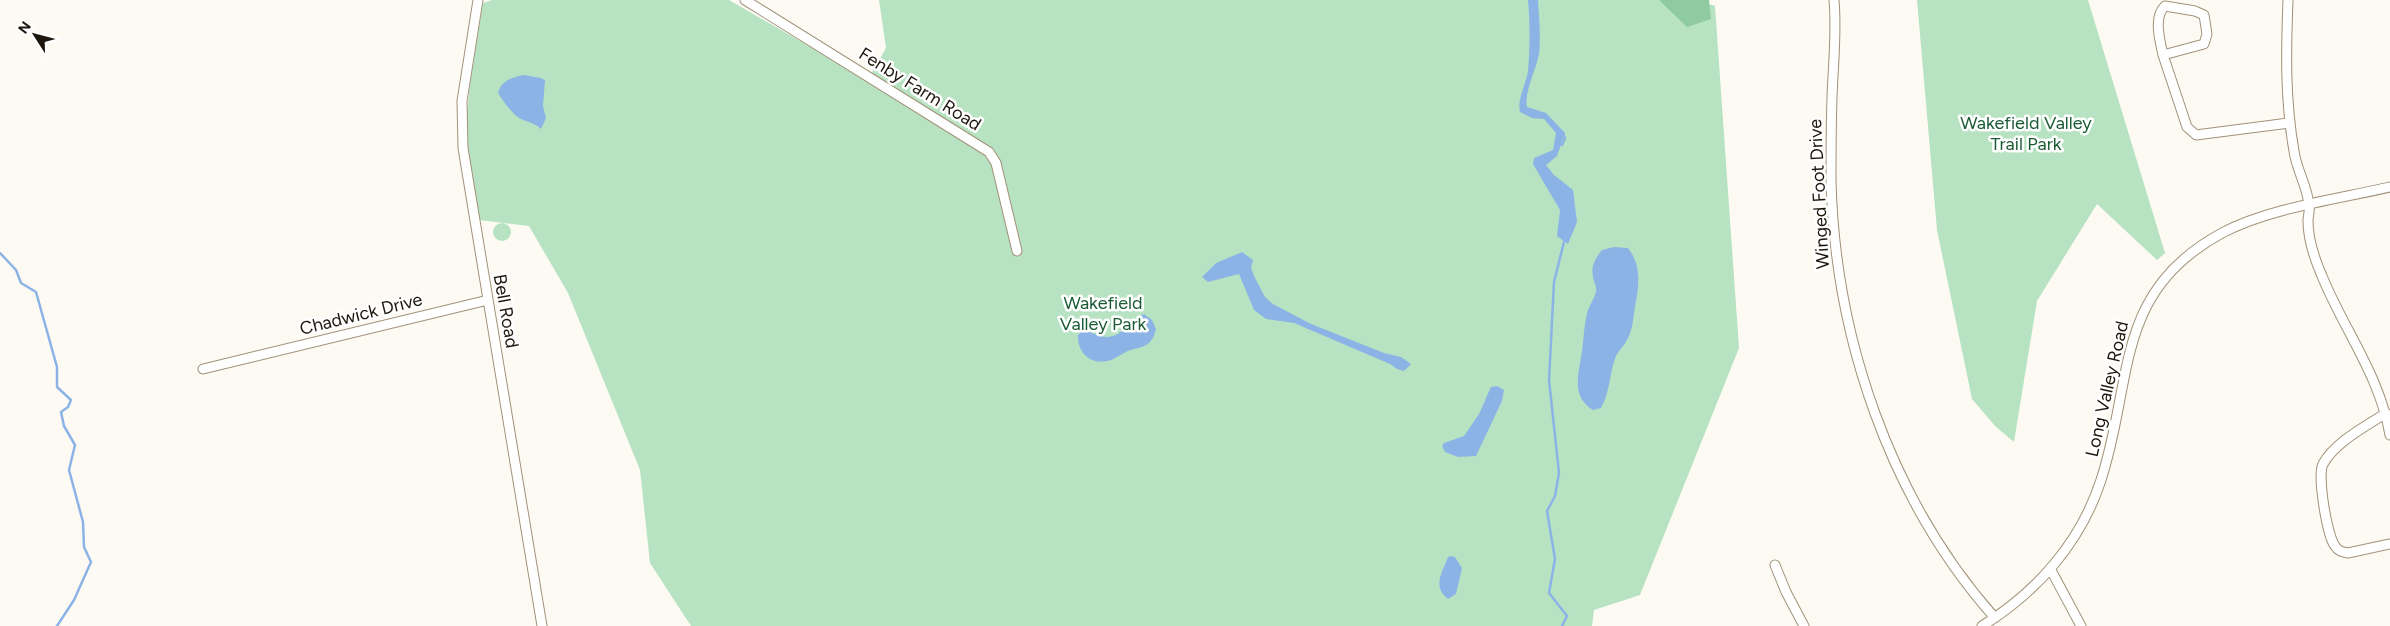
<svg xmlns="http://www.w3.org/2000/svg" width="2390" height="626" font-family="Figtree,sans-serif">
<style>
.green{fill:#b7e3c2}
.forest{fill:#8fcaa0}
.water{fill:#8cb3e6}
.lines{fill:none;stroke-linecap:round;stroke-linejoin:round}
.stream{stroke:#8cb3e6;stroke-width:2.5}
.street-casing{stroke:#a19178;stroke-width:11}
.street{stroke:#fff;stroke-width:9}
.labels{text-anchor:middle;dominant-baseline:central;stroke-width:5;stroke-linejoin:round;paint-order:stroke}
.street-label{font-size:18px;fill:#1c160c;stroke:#fff}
.park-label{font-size:18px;fill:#1a5b34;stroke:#fff}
</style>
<rect width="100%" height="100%" fill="#fdfaf4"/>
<path class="green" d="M492 0H729L868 80 886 48 879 0H1697L1715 6 1739 348 1640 595 1594 610 1592 626H691L650 563 640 470 568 293 529 226 479 220 466 142V124L470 83 483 3Z
M1917 0H2088L2165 253 2157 260 2097 204 2037 301 2014 442 1995 426 1972 399 1937 230Z
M493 232a9 9 0 1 1 18 0a9 9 0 1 1-18 0Z"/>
<path class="forest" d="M1659 0H1709L1711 19 1687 27Z"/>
<path class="water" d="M1528 0H1538C1539 17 1541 37 1539 54 1536 71 1524 91 1527 107L1546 113 1565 133 1557 156 1546 165 1554 175 1573 190 1577 222 1568 244 1557 236 1560 210 1533 164 1534 158 1553 150 1556 133 1544 119 1532 118 1520 112C1517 98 1526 85 1528 71 1530 48 1530 23 1528 0Z
M523 75 541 78 545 80 543 106 546 118 541 129C535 123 530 123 523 120 512 115 504 102 498 93 502 80 511 78 523 75Z
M1614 247 1628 248C1642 266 1639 286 1635 307 1633 318 1633 329 1627 340 1624 346 1619 350 1616 356 1609 373 1611 390 1601 408L1593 410C1570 396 1579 373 1582 351 1584 337 1584 323 1588 310 1590 304 1594 299 1596 292 1597 288 1595 285 1594 281 1590 268 1594 260 1602 250Z
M1242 252 1253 260 1251 268 1255 278 1265 297 1273 304 1311 324 1384 353 1401 357 1411 364 1404 371 1397 369 1390 364 1294 323 1266 319 1254 310 1239 274 1208 282 1202 277 1216 263Z
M1144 314 1152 320 1156 329C1155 334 1153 339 1149 343 1143 348 1135 348 1128 351 1121 354 1114 360 1107 361 1090 365 1077 352 1078 335L1082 331C1091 331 1097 336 1106 337 1121 338 1131 320 1144 314Z
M1497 386 1504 390 1502 401 1476 456 1458 457 1445 452 1442 446 1444 443 1464 436 1479 414 1491 387Z
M1451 556 1455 557 1462 568 1456 594 1448 599C1432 586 1442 573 1448 557Z"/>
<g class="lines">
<path class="stream" d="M1562 145 1565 138 1563 134
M0 253 16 270 21 283 36 292 57 367V387L71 400 68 407 61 412 64 426 75 445 69 470 83 522 84 547 91 562 74 600 57 626
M1562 626 1567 616 1549 593 1555 559 1547 511 1555 496 1559 473 1549 380 1554 282 1565 238"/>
<g class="street-casing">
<path id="street" d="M478 0 462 101 463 148 542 626
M745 0 989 152 996 163 1017 251
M1834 0C1837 33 1833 65 1832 98 1831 126 1831 154 1831 181 1835 337 1890 500 1995 618
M2288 0C2286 51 2285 100 2294 151 2296 169 2308 187 2309 206 2310 211 2308 216 2308 221 2308 238 2315 260 2322 276 2344 330 2380 376 2390 435
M2165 6 2195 11 2204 15 2207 34 2204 44 2163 55C2160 41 2153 17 2165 6Z
M2163 55 2187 127 2196 135 2289 123
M203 369 488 300
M2386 413C2365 427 2335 442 2323 464 2317 475 2327 536 2335 546 2338 551 2342 552 2348 553L2390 544
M1775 565 1786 592 1804 626
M2051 570 2081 626
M1982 626C2037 592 2081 542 2101 480 2134 379 2113 292 2222 233 2269 208 2338 199 2390 187"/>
</g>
<use href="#street" class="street"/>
</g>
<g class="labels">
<g class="street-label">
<text transform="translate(920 89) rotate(32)">Fenby Farm Road</text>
<text transform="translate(1819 194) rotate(-93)">Winged Foot Drive</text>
<text transform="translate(506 311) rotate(80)">Bell Road</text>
<text transform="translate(361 314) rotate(-14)">Chadwick Drive</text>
<text transform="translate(2107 389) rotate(-77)">Long Valley Road</text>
</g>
<g class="park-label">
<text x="2026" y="123">Wakefield Valley<tspan x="2026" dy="21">Trail Park</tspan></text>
<text x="1103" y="303">Wakefield<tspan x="1103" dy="21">Valley Park</tspan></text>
</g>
</g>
<g transform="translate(35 35) rotate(306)" stroke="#ffffff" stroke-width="4" paint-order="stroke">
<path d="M0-4L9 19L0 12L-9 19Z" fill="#1c160c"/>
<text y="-8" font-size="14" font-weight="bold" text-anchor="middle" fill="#1c160c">N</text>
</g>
</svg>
